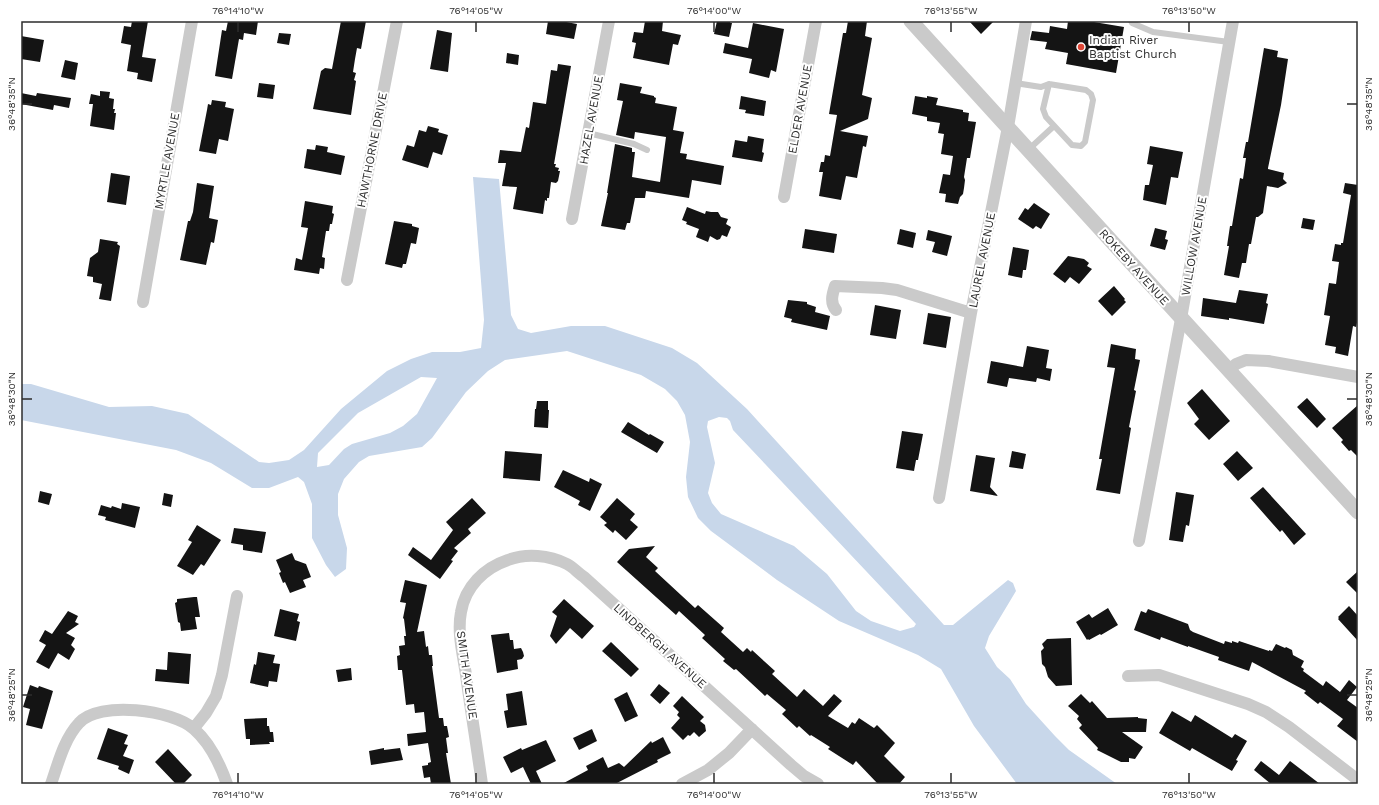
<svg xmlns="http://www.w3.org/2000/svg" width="1379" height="805" font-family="'Work Sans',sans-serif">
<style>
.water{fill:#c8d7ea;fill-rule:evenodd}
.building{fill:#141414}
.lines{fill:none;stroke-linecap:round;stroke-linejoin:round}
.service{stroke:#cacaca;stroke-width:6}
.minor{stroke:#cacaca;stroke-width:12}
.tertiary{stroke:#cacaca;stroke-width:15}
.ticks{fill:none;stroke:#2d2d2d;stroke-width:1.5}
.poi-dot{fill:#de4636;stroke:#fff;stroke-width:1.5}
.labels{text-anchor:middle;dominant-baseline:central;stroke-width:4;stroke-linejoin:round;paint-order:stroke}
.poi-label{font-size:12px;fill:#2d2d2d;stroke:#fff;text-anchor:start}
.street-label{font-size:12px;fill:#2d2d2d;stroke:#fff}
.neatline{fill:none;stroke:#2d2d2d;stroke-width:1.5}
.ticks-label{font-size:10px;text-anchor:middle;fill:#2d2d2d}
</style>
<rect width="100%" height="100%" fill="#fff"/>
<path class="water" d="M473 177 499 179 511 315 518 329 531 333 571 326H605L672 348 697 363 747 409 944 625H953L1008 580 1013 583 1016 591 989 636 985 648 997 667 1010 679 1026 704 1055 736 1069 750 1117 784H1017L974 726 941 669 918 655 839 621 777 580 711 531 698 518 688 497 686 477 690 442 685 415 677 401 665 389 641 375 567 351 505 360 488 371 466 392 432 438 422 447 369 456 359 462 344 479 338 494V515L347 548 346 569 335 577 326 565 312 538V504L304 482 298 477 269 488H252L211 463 176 450 21 420V384H31L109 407 152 406 188 414 259 462 269 463 289 460 304 450 341 409 387 371 411 359 432 352H460L481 348 484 320ZM421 377 437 378 417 414 403 426 390 433 352 444 344 449 329 465 317 467 318 453 358 413ZM719 417 727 418 730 421 733 430 916 624 914 627 900 631 871 621 856 611 827 574 794 546 721 514 712 503 708 493 715 463 707 427 708 421Z"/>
<path class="building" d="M132 21H148L142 57 156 59 152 82 137 79 138 73 127 71 131 45 121 43 124 26 131 27Z
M228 21H258L256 35 244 33 243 40 239 39 232 79 215 76 222 30 226 31Z
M341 21H366L361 49 357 48 355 59 353 72 356 73 354 80 356 81 351 115 313 109 321 71 325 68 332 69Z
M548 21H561L577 24 574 39 546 34Z
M645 21H663L662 31 681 35 678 45 673 44 669 65 633 58 636 43 632 42 634 32 643 33Z
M717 21H731L730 23H732L729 37 714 34Z
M848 21H867L865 36 872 38 862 95 872 98 868 119 840 131 868 136 866 147 863 146 857 178 846 176 841 200 819 196 823 172H819L821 162H824L825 155 830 156 837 115 829 114 830 108 843 33H846Z
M969 21H994L981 34Z
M1068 21H1088L1124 27 1116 73 1066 64 1068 53 1045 49 1047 42 1030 40 1032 31 1049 33 1050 26 1067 29Z
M753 23 784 29 776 72 771 70 769 78 749 73 752 59 723 53 725 43 748 48Z
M437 30 452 33 448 72 430 69Z
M279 33 291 34 289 45 277 43Z
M21 36 44 40 40 62 21 59Z
M1264 48 1278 51 1277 57 1288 59 1281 105 1268 168V169L1284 173 1283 179 1287 183 1278 188 1267 186 1263 213 1258 217H1256L1251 244H1249L1246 263H1242L1239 278 1224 275 1229 246H1227L1230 226H1232L1240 178 1243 179 1246 158H1243L1246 142H1248Z
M507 53 519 55 518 65 506 63Z
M65 60 78 63 75 80 61 77Z
M558 64 571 66 554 164H556L555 167 559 168 558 171H560L558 181 556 183 551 182 549 198H547V201L545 200 543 214 513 209 517 187 502 186 506 163H498L500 150 521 152 526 127 529 128 533 102 546 104 551 70 557 71Z
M259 83 275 85 273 99 257 97Z
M620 83 642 87 640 93 654 96V97L656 98 655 103 677 107 673 130 684 132 680 153 687 154 686 159 724 166 721 185 692 180 689 198 646 191 645 198H635L630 223H627L625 230 601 226 608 193H607L615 144 632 148V152H635L632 177 660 182 666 137 635 132 634 139 616 135 623 101 617 100Z
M100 91 110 92 109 98 114 99 113 109H115L114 113H116L114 130 90 126 93 104H89L91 94 100 96Z
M21 93 36 96 37 93 71 98 69 108 54 105 53 110 21 104Z
M741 96 766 101 764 116 745 113 746 110 739 109Z
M915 96 927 98V96L938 98 936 105 963 110V112L969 113 968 121 976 122 970 158H967L964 177 965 180 964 188 963 194 960 197 958 204 945 202 946 194 939 193 943 174 950 175 953 156 941 154 944 134 938 133 940 123 927 121V117L912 114Z
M212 100 226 102 225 107 234 109 228 141 219 139 216 154 199 151 207 110 208 104 211 105Z
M428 126 439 129 438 132 448 135 442 155 433 152 428 168 402 160 407 145 414 147 419 130 426 132Z
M748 136 764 139 762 152 764 153 762 162 732 157 735 140 747 142Z
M316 145 328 147 327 152 345 156 341 175 304 168 307 149 315 150Z
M1150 146 1183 152 1178 178 1171 177 1166 205 1143 200 1145 185H1149L1153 165 1147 164Z
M111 173 130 176 126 205 107 202Z
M197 183 214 186 209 218 218 220 214 243 211 242 206 265 180 260 188 221H190L193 212Z
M1345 183 1358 185V318L1356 327 1353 326 1348 356 1335 353 1336 347 1325 345 1330 316 1324 315 1329 283 1336 284 1339 262 1332 261 1335 244 1341 245V243H1343L1351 195 1343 193Z
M305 201 333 206 332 213 334 214 332 224H330L329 231H326L322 257 325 258 324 269 320 268 319 274 294 270 296 258 302 260 308 228 301 227Z
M1034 203 1050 214 1041 229 1036 226 1033 229 1018 219 1025 208 1028 210Z
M687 207 705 214 706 211 711 212H718L721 217 728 219 726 224 731 227 727 237 722 235 720 239 717 240 710 236 708 242 696 237 699 229 686 224 687 222 682 220Z
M1303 218 1315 220 1313 230 1301 228Z
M394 221 412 224V226L419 228 416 244 411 243 406 264H403L402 268 385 264Z
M1155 228 1167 231 1165 239 1168 240 1165 250 1150 246Z
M805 229 837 234 834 253 802 248Z
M900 229 916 233 913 248 897 244Z
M928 230 952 236 947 256 932 252 935 242 926 240Z
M100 239 118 242 117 244 120 246 111 301 99 299 102 284 93 282V277L87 276 90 258 98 252Z
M1013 247 1029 250 1026 270H1023L1022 278 1008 275Z
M1068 256 1084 259 1089 263 1087 266 1092 269 1079 284 1070 277 1065 283 1053 274Z
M1114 286 1125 299 1124 300 1126 302 1112 316 1098 301Z
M1239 290 1268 294 1266 303 1268 304 1264 324 1229 318V320L1201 316 1203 298 1236 303Z
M788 300 807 302V304L816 307 815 312 830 316 827 330 791 322 792 319 784 317Z
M875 305 901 310 896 339 870 335Z
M928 313 951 317 946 348 923 344Z
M1111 344 1136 349 1135 359 1140 360 1134 390 1136 391 1129 427 1131 428 1120 494 1096 490 1102 459H1099L1115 368 1107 367Z
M1027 346 1049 350 1046 368 1052 369 1050 381 1037 378 1036 382 1009 378 1007 387 987 383 991 361 1023 367Z
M1202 389 1230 421 1209 440 1194 424 1199 419 1187 403Z
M1307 398 1326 419 1317 428 1297 407Z
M537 401H548V410H549L548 428 534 427 535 409H536Z
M1358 405V457L1351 450 1349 451 1341 442 1343 440 1332 428Z
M628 422 649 435 650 434 664 442 657 453 621 432Z
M902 431 923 434 918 460H916L914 471 896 468Z
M505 451 542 454 540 481 503 478Z
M1012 451 1026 454 1023 469 1009 467Z
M1237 451 1253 468 1238 481 1223 464Z
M976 455 995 458 990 487 998 496 970 491Z
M563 470 589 482 590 478 602 484 590 511 578 505 580 501 554 487Z
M1263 487 1306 534 1294 545 1282 530 1280 532 1250 498Z
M40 491 52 494 49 505 38 502Z
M1176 492 1194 495 1189 526 1186 525 1183 542 1169 540Z
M164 493 173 495 171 507 162 505Z
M472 498 486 513 468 529 471 533 454 548 458 551 451 560 453 561 440 579 408 555 413 547 431 560 453 530 446 522Z
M617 498 635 514 630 520 638 527 626 540 615 530 613 533 604 525 607 523 600 517Z
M122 503 140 507 135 528 105 520 106 517 98 515 101 505 111 508 112 506 121 509Z
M197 525 221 540 204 566 201 564 193 575 177 566 192 542 188 540Z
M234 528 266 532 262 553 243 550V545L231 543Z
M655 546 646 557 658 568 655 571 695 608 698 605 724 628 721 632 743 652 747 648 751 652 752 650 775 671 772 674 797 697 804 689 823 706 834 694 842 701 828 716 848 728 852 722 855 724 859 718 874 728 877 725 895 743 884 756 905 777 899 784H878L856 761 853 765 828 749 830 747 811 735 810 736 799 726 797 728 782 714 786 710 767 694 765 696 736 669 734 670 723 661 725 659 702 638 705 635 679 611 676 615 617 562 629 549Z
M292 553 295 560 306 564 311 577 303 580 306 587 290 593 285 582 283 583 279 573 281 572 276 560Z
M1358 571V594L1346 582Z
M405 580 427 585 417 632 424 631 426 647 428 646 429 655H432L433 666H432L439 718H443L444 726H447L449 737 446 738 448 753H446L451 784H431L430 777 424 778 422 766 428 765V763L431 762 428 743 408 746 407 734 426 732 424 712 415 713 414 704 406 705 402 670H398L397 656 400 655 399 646 405 645 404 636H406L404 619 403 618 406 603 400 602Z
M194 597H197L200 617H195L197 629 181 631 180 623 178 622 175 603 177 602V599Z
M564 599 594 626 582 639 570 628 556 644 550 636 557 616 552 612Z
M1349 606 1358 616V641L1338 619 1339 618 1338 617Z
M1108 608 1118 625 1101 635 1100 634 1089 640 1088 639 1087 640 1076 622 1089 614 1092 618Z
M280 609 299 614 297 621 300 622 296 641 274 636Z
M1148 609 1188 624 1190 630 1193 632 1224 644 1225 641 1232 643V641L1238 643 1239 641 1269 651V650L1272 651 1276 644 1285 648 1286 647 1292 650 1293 655 1304 661 1301 667 1304 669 1303 671 1323 686 1326 681 1340 692 1349 680 1357 687 1347 700 1358 708V742L1337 726 1343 719 1320 702 1318 704 1304 693 1306 691 1252 662 1249 671 1218 660 1219 657 1188 646V647L1161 637 1160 640 1134 630 1141 611 1146 613Z
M68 611 78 616 75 622 79 624 66 633 75 638 71 645 75 649 69 660 58 653 49 669 36 662 46 645 39 641 45 630 52 634Z
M509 633 510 640H513L514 649 521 648 523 652 524 656 522 659 517 660 518 669 497 673 491 635Z
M1071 638 1072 685 1056 686 1048 677 1045 667 1042 664 1041 651 1044 648 1042 644 1047 639Z
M611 642 639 669 631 677 602 651Z
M168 652 191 654 189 684 155 681 156 669 167 670Z
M258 652 275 655 273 663 280 664 277 682 269 681 268 687 250 683 254 664 256 665Z
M351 668 352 680 338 682 336 670Z
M659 684 670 693 660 704 650 695Z
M30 685 38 688 39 686 53 691 42 729 26 725 30 709 23 707Z
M522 691 527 725 507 728 504 711 508 710 506 694Z
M627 692 638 716 625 722 614 699Z
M1081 694 1090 703 1092 701 1107 718 1138 717V718L1147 719 1146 732H1122L1143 747 1135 759 1129 758V762H1121L1097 750 1098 748 1079 728 1082 725 1077 719 1079 716 1068 706Z
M682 696 704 717 700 721 705 725 706 731 699 737 694 732 690 736 688 735 683 740 671 728 680 718 677 715 679 712 673 706Z
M1172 711 1191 722 1195 715 1232 738 1235 734 1247 741 1236 760 1238 761 1232 771 1192 748 1190 751 1159 733Z
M267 718V726H269L270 732H273L274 742H269L270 744 250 745V739H246L244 719Z
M108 728 128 735 124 744 128 745 123 756 134 760 129 774 118 769 119 766 97 759Z
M592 729 597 741 579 750 573 738Z
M663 737 671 753 657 760 658 762 615 784H562L588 770 586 766 603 757 608 768 619 763 624 767 651 741 652 743Z
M546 740 556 761 536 771 542 784H531L523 767 511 773 503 757 521 748 522 750Z
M384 748V750L400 748 403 760 371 765 369 751Z
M168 749 192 775 183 784H176L155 762Z
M1261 761 1279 775 1290 761 1320 784H1271L1254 770Z"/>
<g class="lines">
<path class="service" d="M1131 21 1132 23 1153 32 1229 42
M1015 83 1041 87 1049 84 1086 90 1091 94 1093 100 1085 142 1081 146 1072 145 1046 117 1043 109 1049 84
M588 133 634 144 647 150
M1028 150 1054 126"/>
<path class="minor" d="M784 197 816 21
M572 219 609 21
M347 280 397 21
M143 302 192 21
M836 310C830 303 832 295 835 286L882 288 897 290 971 313
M1229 370 1236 364 1246 360 1268 361 1358 377
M939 498 971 313 1008 127 1026 21
M1139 541 1181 319 1233 21
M1128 676 1159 675 1248 704 1266 712 1289 727 1358 780
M194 728 206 713 216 696 222 675 237 596
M51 784C58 764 64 739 79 723 99 700 173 710 194 729 210 743 220 764 227 784
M482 784C477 748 471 712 466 675 463 654 457 633 461 612 465 587 484 568 508 560 526 553 549 555 567 564 573 567 578 573 584 577L791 765 804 776 818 784
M682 784 708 770 729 753 752 729"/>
<path class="tertiary" d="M911 21 1358 512"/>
</g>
<path class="ticks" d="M238 22V32M476 22V32M714 22V32M951 22V32M1189 22V32M22 104H32M1347 104H1357M22 399H32M1347 399H1357M22 695H32M1347 695H1357M238 773V783M476 773V783M714 773V783M951 773V783M1189 773V783"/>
<circle class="poi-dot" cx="1081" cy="47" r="4"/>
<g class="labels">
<g class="poi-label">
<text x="1089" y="40">Indian River<tspan x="1089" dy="14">Baptist Church</tspan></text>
</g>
<g class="street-label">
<text transform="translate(800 109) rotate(-80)">ELDER AVENUE</text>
<text transform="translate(591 120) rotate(-80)">HAZEL AVENUE</text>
<text transform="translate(372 150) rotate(-79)">HAWTHORNE DRIVE</text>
<text transform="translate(167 161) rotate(-80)">MYRTLE AVENUE</text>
<text transform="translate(1194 246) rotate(-80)">WILLOW AVENUE</text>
<text transform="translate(982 260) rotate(-79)">LAUREL AVENUE</text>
<text transform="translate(1134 267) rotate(48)">ROKEBY AVENUE</text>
<text transform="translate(660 646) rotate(42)">LINDBERGH AVENUE</text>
<text transform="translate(467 675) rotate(82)">SMITH AVENUE</text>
</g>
</g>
<rect width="1379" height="805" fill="none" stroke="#ffffff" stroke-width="44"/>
<rect x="22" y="22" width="1335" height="761" class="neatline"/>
<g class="ticks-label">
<text x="238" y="14">76°14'10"W</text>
<text x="476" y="14">76°14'05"W</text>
<text x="714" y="14">76°14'00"W</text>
<text x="951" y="14">76°13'55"W</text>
<text x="1189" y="14">76°13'50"W</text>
<text transform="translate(11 104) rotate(-90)" y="4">36°48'35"N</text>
<text transform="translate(1368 104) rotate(-90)" y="4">36°48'35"N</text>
<text transform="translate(11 399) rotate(-90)" y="4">36°48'30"N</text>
<text transform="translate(1368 399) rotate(-90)" y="4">36°48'30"N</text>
<text transform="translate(11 695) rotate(-90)" y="4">36°48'25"N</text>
<text transform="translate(1368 695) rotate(-90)" y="4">36°48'25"N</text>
<text x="238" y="798">76°14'10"W</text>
<text x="476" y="798">76°14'05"W</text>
<text x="714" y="798">76°14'00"W</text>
<text x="951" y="798">76°13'55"W</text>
<text x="1189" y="798">76°13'50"W</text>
</g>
</svg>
